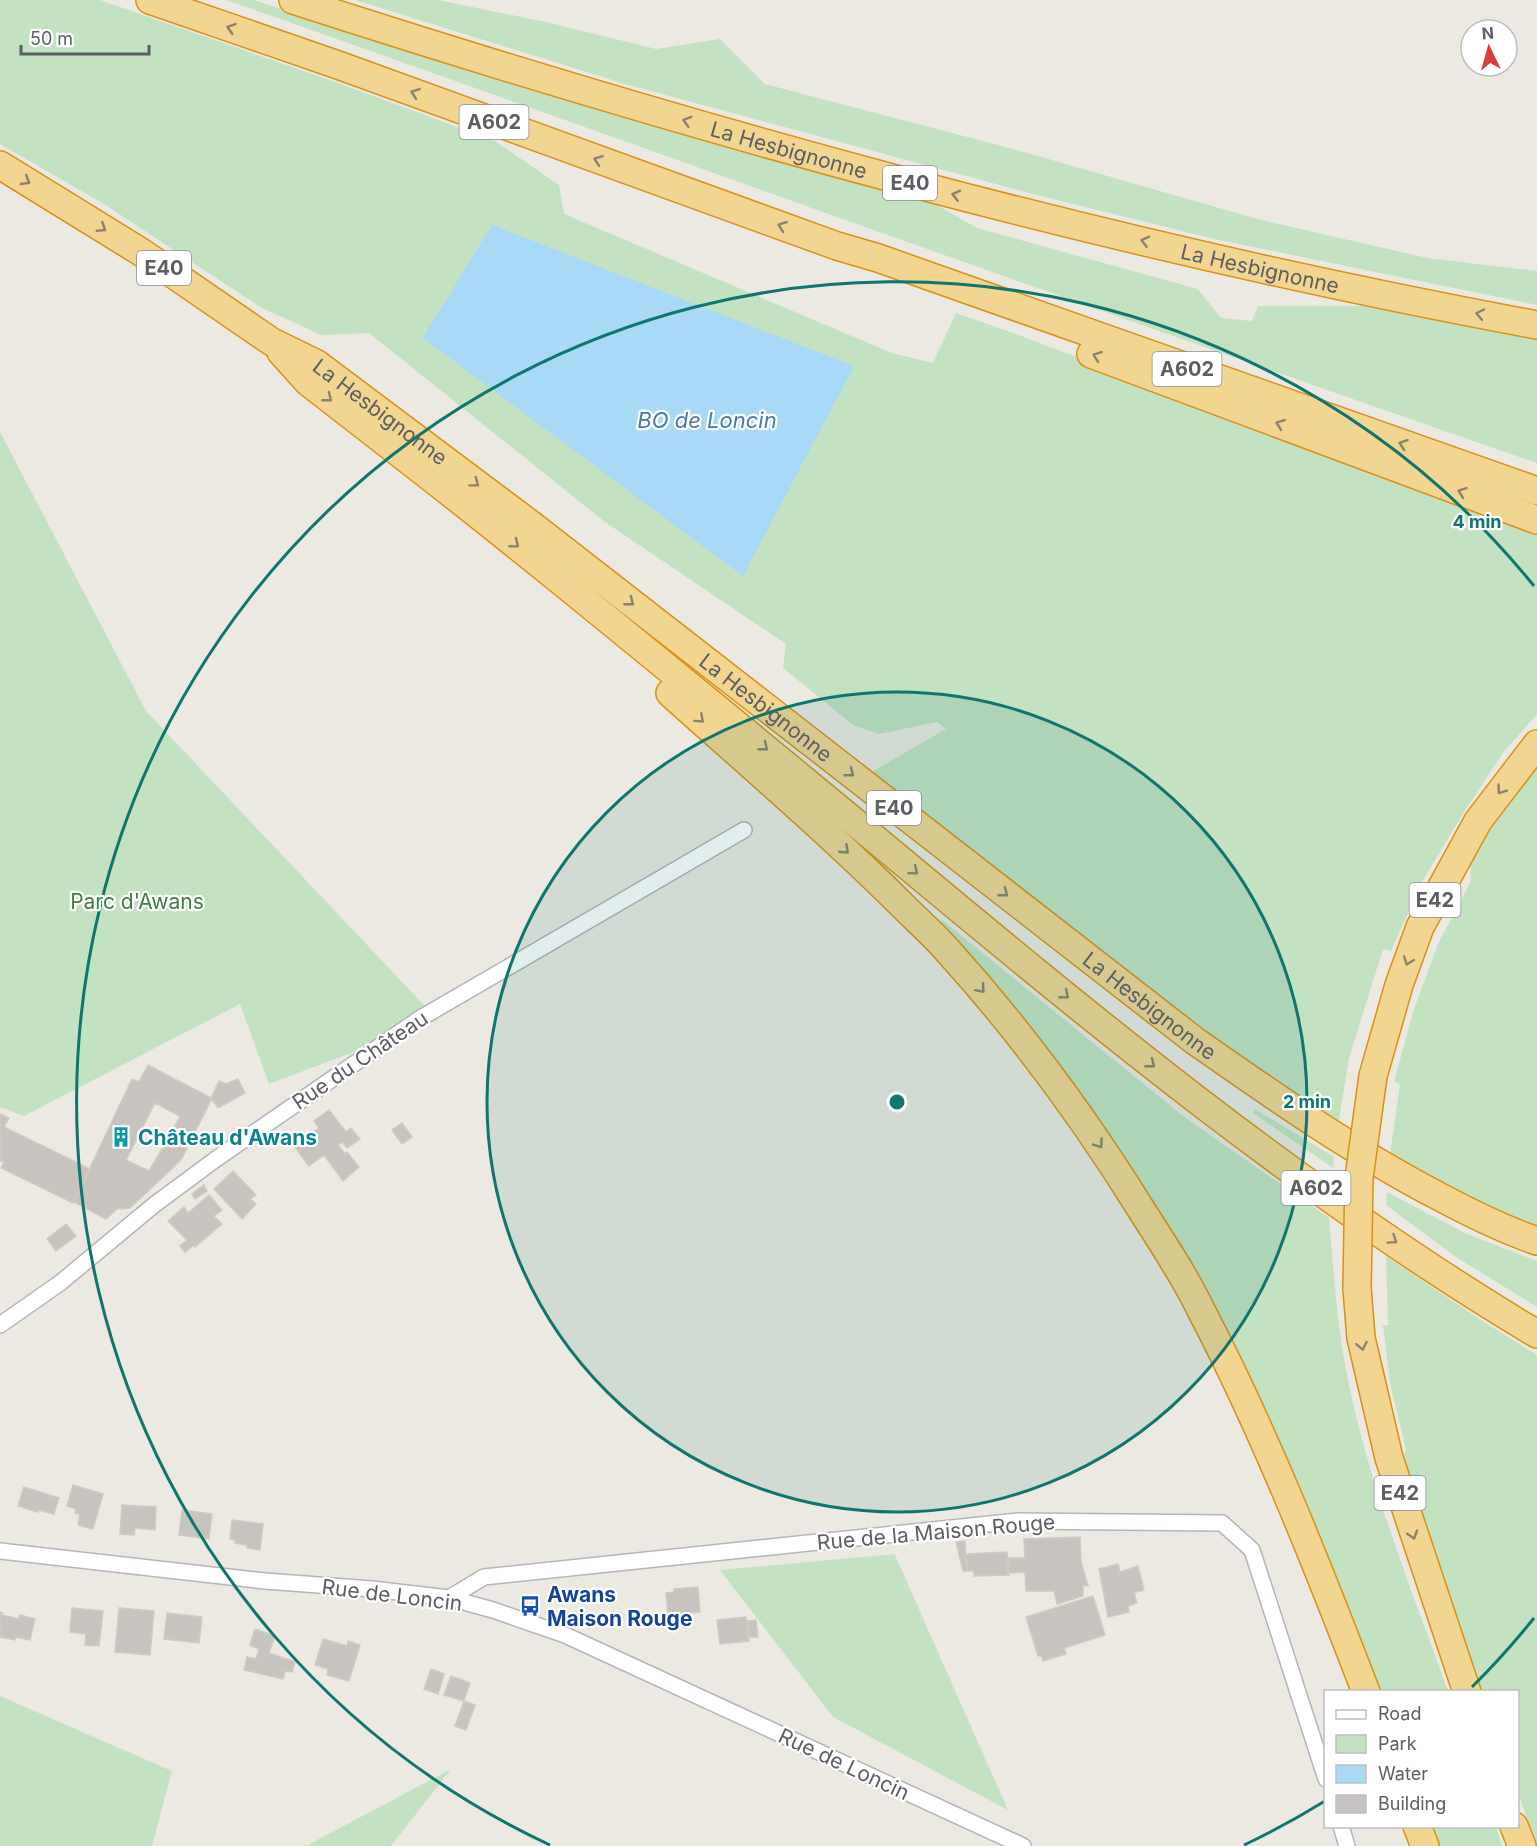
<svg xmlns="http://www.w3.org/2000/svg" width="1537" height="1846" font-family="Inter,sans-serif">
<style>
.green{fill:#c3e2c1}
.water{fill:#a8d9f7}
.building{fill:#c7c4c0;stroke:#d0cbc1;stroke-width:1.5;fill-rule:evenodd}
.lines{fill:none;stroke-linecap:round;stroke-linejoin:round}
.street-casing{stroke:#b3b5b9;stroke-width:18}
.highway-casing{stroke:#da9014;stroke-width:30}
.street{stroke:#fff;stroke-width:15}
.highway{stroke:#f3d592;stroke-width:27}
.highway-bridge-casing{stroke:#da9014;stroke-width:30;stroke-linecap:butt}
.highway-bridge{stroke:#f3d592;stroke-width:27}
.oneway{stroke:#898270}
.ring{fill:none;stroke:#0f766e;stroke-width:3}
.labels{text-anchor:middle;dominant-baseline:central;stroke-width:4.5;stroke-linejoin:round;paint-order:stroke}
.shield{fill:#fff;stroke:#8c8e91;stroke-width:1.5}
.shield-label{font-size:20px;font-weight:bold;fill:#5b5e62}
.street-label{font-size:21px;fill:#5b5e62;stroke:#fff}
.park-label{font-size:21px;fill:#3d7f3c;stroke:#fff}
.culture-label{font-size:21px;font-weight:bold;fill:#0d838f;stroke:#fff;text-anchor:start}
.transit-label{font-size:21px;font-weight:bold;fill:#164399;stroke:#fff;text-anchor:start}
.water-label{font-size:22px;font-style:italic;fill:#477ba6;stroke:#fff}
.centre{fill:#0f766e;stroke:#fff;stroke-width:3}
.ring-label{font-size:18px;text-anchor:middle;font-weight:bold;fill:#0f766e;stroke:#fff;stroke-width:4.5;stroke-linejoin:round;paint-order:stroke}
</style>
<rect width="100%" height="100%" fill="#ece9e2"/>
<path class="green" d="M0 0H100L341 84 495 141 559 185 564 214 892 353 933 363 956 313 1016 334 1537 532V714L1503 753 1464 812 1423 880 1391 951 1383 949 1349 1058 1339 1120 1300 1098 1247 1062 868 774 946 729 937 722 879 734 853 725 783 668 786 644 605 522 369 333 321 335 260 307 104 204 0 144Z
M226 0H253L736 150 928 200 977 228 1198 289 1221 318 1252 321 1258 306H1373L1537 338V463C1099 312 663 154 226 0Z
M355 0H438L546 22 656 49 720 39 765 84 1017 150 1261 220 1427 258 1537 271V305L1214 239 1033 194 625 84Z
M0 432 146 711 438 1020 269 1084 240 1004 24 1116 0 1107Z
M1537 760V1230L1495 1214 1390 1155 1400 1084 1394 1082 1413 1012 1438 944 1471 881 1470 860 1514 788Z
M942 920 1183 1116 1329 1218C1334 1274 1337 1330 1349 1385 1371 1490 1412 1591 1448 1691H1379L1316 1529 1273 1427 1229 1337 938 925Z
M1255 1109 1334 1157 1333 1168 1253 1113Z
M1387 1192 1465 1233 1537 1261V1307L1456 1257 1386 1205Z
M1386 1256 1484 1322 1537 1355V1846L1518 1793V1692L1482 1691 1401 1460 1406 1450 1390 1383 1383 1325H1388Z
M895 1554V1555L1008 1810 833 1717 720 1570Z
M0 1696 172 1771 152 1846H0Z
M451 1769 391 1846H306Z
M1432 1827H1496L1502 1846H1440Z"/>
<path class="water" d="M492 225 854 366 743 576 423 338Z"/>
<path class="building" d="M148 1065 211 1098V1100L181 1160 130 1208 117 1209 106 1219 74 1202 132 1079 139 1082ZM155 1103 180 1116 164 1149H162L149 1171 126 1160Z
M238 1079 245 1093 218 1108 211 1098 219 1081 226 1084Z
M329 1110 346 1132 351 1128 360 1139 347 1148 342 1142 338 1145 345 1154 347 1152 359 1167 343 1181 324 1155 309 1166 294 1146 319 1128 314 1121Z
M0 1114 9 1118 4 1127 90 1169 73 1203 1 1168 4 1162 0 1161Z
M402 1123 412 1137 402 1144 392 1130Z
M233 1171 256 1195 250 1199 256 1204 242 1219 214 1189Z
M204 1185 207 1191 195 1199 192 1194Z
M209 1195 222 1210 214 1216 222 1224 195 1247 194 1245 185 1252 180 1246 187 1240 168 1221 184 1207 188 1213Z
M66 1224 76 1236 56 1251 47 1239Z
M73 1485 103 1494 93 1529 78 1525 80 1514 75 1513 76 1509 67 1506Z
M24 1487 59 1498 54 1514 39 1510 38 1512 18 1506Z
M122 1505 156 1507 155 1530 135 1528 134 1535 120 1534Z
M182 1510 212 1514 209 1539 179 1535Z
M232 1520 263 1524 260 1550 247 1548V1545L235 1543V1540L230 1539Z
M1080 1537 1081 1562 1088 1586 1083 1585V1596L1057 1604 1054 1591H1026L1025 1572 1008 1573V1558H1025L1024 1539Z
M965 1541 967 1571H963L956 1542Z
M1007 1552 1009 1575 974 1576V1571H967L966 1554Z
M1118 1564 1120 1572 1138 1566 1144 1590 1134 1593 1137 1603 1128 1606 1129 1612 1108 1617 1099 1569Z
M698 1587 700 1612 668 1615 666 1593 674 1592V1589Z
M1093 1596 1105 1635 1064 1648 1066 1654 1043 1661 1041 1655 1038 1656 1026 1617Z
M72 1608 103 1611 99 1646 85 1645 86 1634 70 1632Z
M119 1608 154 1611 150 1655 115 1652Z
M0 1612 3 1613 2 1615 19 1619 20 1615 35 1619 30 1640 16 1637 15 1640 0 1637Z
M167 1613 202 1617 199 1643 164 1639Z
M746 1617 749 1641 720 1644 717 1620Z
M756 1620 758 1637H749L747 1621Z
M255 1629 275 1636 269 1653 295 1662 292 1672 285 1671 283 1679 244 1670 247 1657 256 1659 259 1649 250 1645Z
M323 1639 347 1646 348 1641 360 1645 349 1681 327 1675 328 1669 315 1665Z
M431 1669 444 1674 438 1694 424 1689Z
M451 1676 470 1683 464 1701 444 1695Z
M464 1701 475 1705 466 1730 455 1726Z"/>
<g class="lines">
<g class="street-casing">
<path id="street" d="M0 1325 60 1283 154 1205 216 1159 419 1019 744 830
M0 1551 265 1581 372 1589 449 1598 493 1610 565 1635 1023 1846
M449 1598 484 1577 1018 1521 1222 1523 1252 1550 1326 1779
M1341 1826 1347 1846"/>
</g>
<g class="highway-casing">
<g id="highway">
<path d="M150 0 338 65 837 246 878 258 1537 491"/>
<path id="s1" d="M293 0C701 132 1115 247 1537 325"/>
<path id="s2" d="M0 165 141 252 272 342 317 364 529 523 1195 1041C1275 1097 1355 1153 1442 1198 1474 1215 1502 1229 1537 1241"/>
<path d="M281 352 308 382C376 435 444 487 511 541 631 637 749 735 868 833 1082 1011 1297 1191 1537 1334"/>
<path d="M1091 354 1537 520"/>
<path d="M670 693C749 764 829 832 904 907 918 921 934 935 948 951 1021 1032 1086 1120 1144 1214 1164 1245 1185 1277 1201 1310 1265 1433 1316 1562 1366 1692"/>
<path d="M1373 1076 1399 985 1420 927 1478 821 1537 744"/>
<path d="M1357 1288 1361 1338 1389 1458 1467 1692"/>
<path d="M1417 1826 1425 1846"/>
<path d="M1514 1826 1522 1846"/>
</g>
</g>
<use href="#street" class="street"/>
<use href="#highway" class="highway"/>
<g class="highway-bridge-casing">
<path id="highway-bridge" d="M1357 1288 1359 1178 1373 1076"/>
</g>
<use href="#highway-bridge" class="highway-bridge"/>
</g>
<defs><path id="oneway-chevron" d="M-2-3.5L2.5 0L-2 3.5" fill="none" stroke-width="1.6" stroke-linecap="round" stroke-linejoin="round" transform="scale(1.5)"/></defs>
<g class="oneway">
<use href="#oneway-chevron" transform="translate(231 28) rotate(-161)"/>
<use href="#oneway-chevron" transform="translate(415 93) rotate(-160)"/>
<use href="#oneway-chevron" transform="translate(687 121) rotate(-164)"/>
<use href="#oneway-chevron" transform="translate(598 160) rotate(-160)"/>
<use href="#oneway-chevron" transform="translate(26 181) rotate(31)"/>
<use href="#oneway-chevron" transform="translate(956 195) rotate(-166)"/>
<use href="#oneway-chevron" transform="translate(782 226) rotate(-160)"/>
<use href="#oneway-chevron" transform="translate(102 228) rotate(32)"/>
<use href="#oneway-chevron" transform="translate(1145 241) rotate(-166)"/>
<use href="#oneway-chevron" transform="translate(1480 314) rotate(-168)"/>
<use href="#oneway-chevron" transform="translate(1097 356) rotate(-160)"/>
<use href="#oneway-chevron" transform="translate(328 398) rotate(38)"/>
<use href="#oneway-chevron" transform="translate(1280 424) rotate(-160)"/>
<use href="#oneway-chevron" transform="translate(1403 444) rotate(-161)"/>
<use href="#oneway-chevron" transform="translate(475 483) rotate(37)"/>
<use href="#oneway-chevron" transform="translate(1462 492) rotate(-160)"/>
<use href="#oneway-chevron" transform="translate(515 544) rotate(39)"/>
<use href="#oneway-chevron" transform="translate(630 602) rotate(38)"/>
<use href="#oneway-chevron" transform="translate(700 719) rotate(42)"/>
<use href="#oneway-chevron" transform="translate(764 747) rotate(39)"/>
<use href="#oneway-chevron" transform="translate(850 773) rotate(38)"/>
<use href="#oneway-chevron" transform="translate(1501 790) rotate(126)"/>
<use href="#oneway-chevron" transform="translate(845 850) rotate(43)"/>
<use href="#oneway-chevron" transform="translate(914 871) rotate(40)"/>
<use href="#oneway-chevron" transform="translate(1004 893) rotate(38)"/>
<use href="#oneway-chevron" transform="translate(1408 961) rotate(110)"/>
<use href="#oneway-chevron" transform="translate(981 989) rotate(49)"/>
<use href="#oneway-chevron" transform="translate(1065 995) rotate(39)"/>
<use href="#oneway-chevron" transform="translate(1151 1064) rotate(38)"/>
<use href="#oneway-chevron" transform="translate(1099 1144) rotate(55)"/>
<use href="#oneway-chevron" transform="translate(1393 1240) rotate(34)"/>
<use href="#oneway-chevron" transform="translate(1362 1346) rotate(79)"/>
<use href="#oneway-chevron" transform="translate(1413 1535) rotate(72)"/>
</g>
<circle cx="897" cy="1102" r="410" fill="#0f766e" fill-opacity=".12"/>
<g class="ring">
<circle cx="897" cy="1102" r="410"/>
<path d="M1534 1618A820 820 0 0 1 1472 1687M1325 1801A820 820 0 0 1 1244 1845M550 1845A820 820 0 1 1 1534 586"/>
</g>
<defs>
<g id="building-bare" transform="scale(1.62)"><path d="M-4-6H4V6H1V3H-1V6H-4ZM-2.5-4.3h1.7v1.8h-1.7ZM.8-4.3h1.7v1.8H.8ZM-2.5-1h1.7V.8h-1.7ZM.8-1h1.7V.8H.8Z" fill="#0f9aa8" stroke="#fff" stroke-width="2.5" paint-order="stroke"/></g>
<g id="bus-bare" transform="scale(1.62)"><path d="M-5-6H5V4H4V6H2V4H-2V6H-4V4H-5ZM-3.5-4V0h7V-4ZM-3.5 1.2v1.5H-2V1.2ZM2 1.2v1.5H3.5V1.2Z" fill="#1a4fb4" stroke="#fff" stroke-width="2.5" paint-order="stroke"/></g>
</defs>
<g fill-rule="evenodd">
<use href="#building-bare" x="121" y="1137"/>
<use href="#bus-bare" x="530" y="1606"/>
</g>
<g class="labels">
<g class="shield">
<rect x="459.5" y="105" width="69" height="34" rx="4.5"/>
<rect x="883" y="166" width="54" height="34" rx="4.5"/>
<rect x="137" y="251" width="54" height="34" rx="4.5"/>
<rect x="1152.5" y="352" width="69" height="34" rx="4.5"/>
<rect x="867" y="791" width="54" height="34" rx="4.5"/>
<rect x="1409.5" y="883" width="51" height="34" rx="4.5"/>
<rect x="1281.5" y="1171" width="69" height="34" rx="4.5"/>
<rect x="1374.5" y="1476" width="51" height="34" rx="4.5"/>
</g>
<g class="shield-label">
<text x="494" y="122">A602</text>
<text x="910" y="183">E40</text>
<text x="164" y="268">E40</text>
<text x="1187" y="369">A602</text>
<text x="894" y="808">E40</text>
<text x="1435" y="900">E42</text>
<text x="1316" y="1188">A602</text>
<text x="1400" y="1493">E42</text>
</g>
<g class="street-label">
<text stroke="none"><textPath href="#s1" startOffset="518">La Hesbignonne</textPath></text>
<text stroke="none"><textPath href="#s1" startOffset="1004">La Hesbignonne</textPath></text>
<text stroke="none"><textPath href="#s2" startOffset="454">La Hesbignonne</textPath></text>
<text stroke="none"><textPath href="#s2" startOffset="940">La Hesbignonne</textPath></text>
<text stroke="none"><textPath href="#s2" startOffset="1426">La Hesbignonne</textPath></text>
<text transform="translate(360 1060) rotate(-34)">Rue du Château</text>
<text transform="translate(936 1532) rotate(-5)">Rue de la Maison Rouge</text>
<text transform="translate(392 1595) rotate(7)">Rue de Loncin</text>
<text transform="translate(844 1764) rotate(25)">Rue de Loncin</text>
</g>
<g class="park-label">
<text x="137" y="901">Parc d'Awans</text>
</g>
<g class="culture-label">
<text x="138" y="1137">Château d'Awans</text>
</g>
<g class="transit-label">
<text x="547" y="1594">Awans<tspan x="547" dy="24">Maison Rouge</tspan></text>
</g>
<g class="water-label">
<text x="707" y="420">BO de Loncin</text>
</g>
</g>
<circle cx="897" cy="1102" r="9" class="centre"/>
<g class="ring-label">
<text x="1477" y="528">4 min</text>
<text x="1307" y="1108">2 min</text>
</g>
<rect x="1324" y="1690" width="195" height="138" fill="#ffffff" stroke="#bdbfc0" stroke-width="1.5"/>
<rect x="1336" y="1710" width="30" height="9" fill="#ffffff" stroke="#bdbfc0" stroke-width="1.5"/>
<text x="1378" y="1720" font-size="18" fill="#5b5e62">Road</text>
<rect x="1336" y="1735" width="30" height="18" fill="#c3e2c1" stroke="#bdbfc0" stroke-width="1.5"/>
<text x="1378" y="1750" font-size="18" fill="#5b5e62">Park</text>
<rect x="1336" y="1765" width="30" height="18" fill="#a8d9f7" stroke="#bdbfc0" stroke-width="1.5"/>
<text x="1378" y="1780" font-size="18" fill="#5b5e62">Water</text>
<rect x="1336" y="1795" width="30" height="18" fill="#c7c4c0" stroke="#bdbfc0" stroke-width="1.5"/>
<text x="1378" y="1810" font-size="18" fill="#5b5e62">Building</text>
<g transform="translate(1489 48) rotate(355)"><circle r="28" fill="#ffffff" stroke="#bdbfc0" stroke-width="1.5"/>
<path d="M0-4.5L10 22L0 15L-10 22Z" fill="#d93e3c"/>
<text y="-9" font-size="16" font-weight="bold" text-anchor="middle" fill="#5b5e62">N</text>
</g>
<path d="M21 45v9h128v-9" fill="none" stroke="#5b5e62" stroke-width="3"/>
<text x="30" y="45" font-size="18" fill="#5b5e62" stroke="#ffffff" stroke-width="4.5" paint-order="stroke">50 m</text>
</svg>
